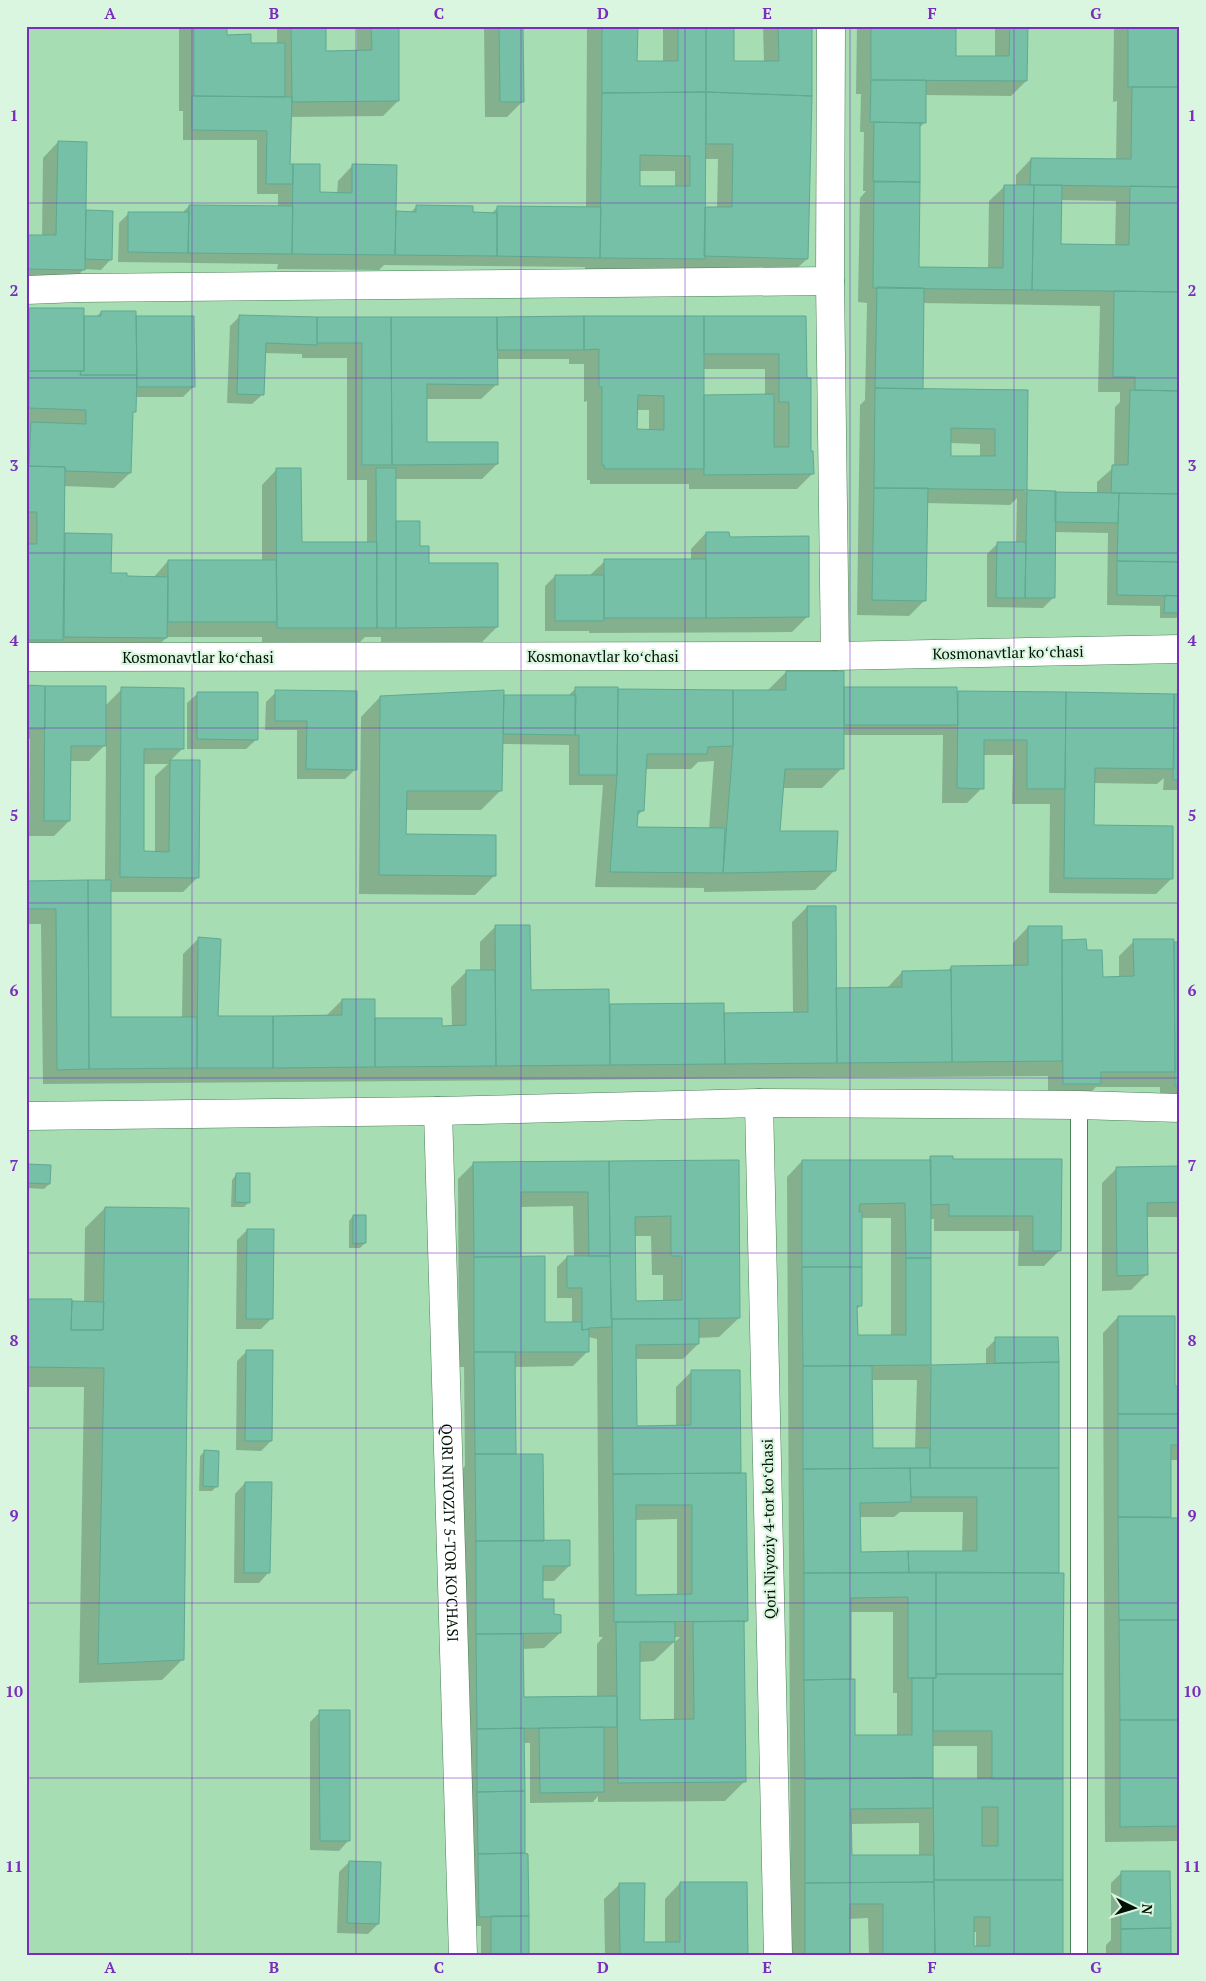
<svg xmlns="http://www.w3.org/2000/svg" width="1206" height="1981" font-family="'PT Serif',serif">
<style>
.shadow{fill:#0003;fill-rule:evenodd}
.building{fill:#76c0a8;stroke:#5fa991;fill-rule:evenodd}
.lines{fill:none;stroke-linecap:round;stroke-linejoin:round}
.service-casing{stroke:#4c815a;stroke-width:18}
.minor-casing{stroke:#4c815a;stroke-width:29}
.service{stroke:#fff;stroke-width:16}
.minor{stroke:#fff;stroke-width:28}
.grid{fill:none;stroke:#7b2cbf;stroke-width:1;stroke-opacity:0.55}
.labels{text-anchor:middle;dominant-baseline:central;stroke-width:4.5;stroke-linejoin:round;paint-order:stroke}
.street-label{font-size:15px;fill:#001205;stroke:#dbf6e0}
.neatline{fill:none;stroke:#7b2cbf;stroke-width:2}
.grid-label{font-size:16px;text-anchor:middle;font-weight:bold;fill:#7b2cbf}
</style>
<rect width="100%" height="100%" fill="#a6ddb2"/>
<path class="shadow" d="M179 26H225V36L250 44H277V26H325L324 52H357V26H398V101L383 116 290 117 289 165 318 194H337L338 181 353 165 395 213H410L416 207 472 214H491L498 207 586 208 587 26H733V62H764L763 26H810L807 259 791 274 585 272V267L384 265 379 270 277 269 278 264 118 262 119 223 129 213 181 214 189 206 278 207V194H257V140H183V111H179ZM636 29H663V62L636 63ZM705 159H718L717 208H704ZM639 171H675V187H639Z
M484 26H522V102L507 117H485Z
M857 26H955V57H995V26H1027L1026 81 1011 96 925 95V122L919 128 917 268 988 269 989 201 1005 186H1016V175L1031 159 1116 160 1117 101 1113 102 1114 26H1180V615L1176 618H1160V606L1107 605 1108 533 1054 532 1053 598 1043 608 987 607V554L998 543 1016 544 1017 498 1010 505 926 503 925 600 909 616 857 615 860 405 865 400 867 303 858 302 860 198 866 191H863L864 132H860L861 94H856ZM1060 200 1116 201 1115 246 1060 245ZM922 303 1100 306 1098 392H1120V402L1115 407 1114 467 1097 482V494L1024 491 1026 489 1027 392 921 390ZM950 443 980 444V458L949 457Z
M58 142 85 211 112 212 111 259 101 270 84 269 69 285 26 284V236L42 237 43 158Z
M29 309 83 318 96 317 101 312 135 317 193 387 183 397H135L134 411 131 414 130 473 114 488 64 486 63 534 110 535V575L126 577 153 578 168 561H262V485L277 469 300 544 367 543V480H347V358H302V354L264 353 263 394 252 404 227 403 230 326 240 316 317 318 805 317 809 452 812 474 797 489H689V484H590V480H587V401L584 402V364H569V359H496L497 384 481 399H426V443L497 464 482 479H395V524L419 547 428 564 497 627 482 642H381V637H365L360 642H262V637H167L151 653 26 655V312ZM703 369H765V396H703ZM636 410H649V431H636Z
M706 533 728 538 807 617 792 632 589 633V631H545V586L555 576H589L605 561 691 560V549Z
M786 672 843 689 956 695 959 692 1180 695V790H1163L1164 778 1157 784 1094 783 1093 827 1171 879 1156 894 1049 893 1050 804H1012L1013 755H983L982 788 967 803H942L943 735H843L842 768 822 788H782L778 832 835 870 815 890 704 892V888L595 887 603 785H569V745L502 744 501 790 481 810H405V835L495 875 475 895 359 894 361 717 380 697 502 698 504 696H568L576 688 617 690 767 691ZM714 761 709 829 636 828V817L643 810 645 769H691L698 762Z
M26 687 105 706 122 689 183 748 170 761 198 877 183 892H110V1018H182L183 954 198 939 217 1018 327 1015 342 1000 373 1020 452 1027 451 987 467 971H480V942L495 927 530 991 608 1005 723 1004V1014L793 1013 792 922 807 907 835 989 887 988 902 972H947L951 967 1013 966V943L1028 927 1060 941 1085 940V951L1101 978H1119V956L1134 941 1180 943V1100H1160V1087H1096L1085 1098 1048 1099V1076L43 1084 41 924H26V882L105 881 106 744 89 761H69V821L54 836H29L30 739 26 738ZM143 764H168L155 776V853H142Z
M276 692H356V769L345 779H297V730H265L266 702Z
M198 693 257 739 246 749H187V703Z
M931 1158 952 1161 1061 1160 1060 1250 1044 1266H1018L1019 1231H934V1219H929L930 1367 986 1365V1349L996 1339 1057 1338 1062 1955H869L868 1918 849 1919V1955H791L787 1177 802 1161H928ZM860 1218H891V1336L856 1337V1310L861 1305ZM871 1380H917L915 1449H871ZM900 1512H963L962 1552 859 1553V1517H894ZM850 1612H893V1693H897V1736H854L850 1681ZM932 1746H977V1780H932ZM919 1823V1856L851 1857 850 1824ZM973 1932H976V1948H973Z
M738 1161 739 1318 719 1337 698 1338V1344L683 1359H635L636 1427H676V1387L691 1372 739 1474 747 1621 743 1624 745 1781 725 1801 598 1802V1796L593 1802 530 1803V1743H523L524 1855 528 1955H481V1926H469L460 1471 465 1466 464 1367H459L458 1179 473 1164ZM573 1206 574 1257H567L557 1267V1298H572V1323L544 1324 520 1258V1207ZM634 1236H651L652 1275H663V1302H635ZM588 1337 597 1339 599 1637H603L597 1644V1697L523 1698 522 1649 544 1648 560 1633 553 1616 542 1601V1581H554L569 1566 542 1542 515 1455 514 1367 573 1366 588 1351ZM677 1519V1596H635V1520ZM674 1637H680L674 1643ZM674 1642V1721H639V1662L654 1661Z
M26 1165 49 1184 44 1189 26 1188Z
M1117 1168H1180V1217H1146V1275L1131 1290 1102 1291V1183Z
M236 1175 249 1202 244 1207H231L232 1180Z
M105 1208 182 1660 162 1680 79 1683 84 1387H26V1300L84 1303 85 1228Z
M353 1216 365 1243 360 1248H349V1221Z
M247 1230 271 1319 261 1329H236L237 1240Z
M1118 1317 1174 1387H1180V1460H1169V1518L1180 1520V1841L1105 1842 1103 1333Z
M247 1351 271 1441 261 1451 236 1450 237 1361Z
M205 1451 217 1486 212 1491H199L200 1456Z
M245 1483 269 1572 259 1583H234L235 1494Z
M320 1712 349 1840 339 1851 310 1850V1722Z
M349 1862 378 1924 368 1934 337 1933 339 1872Z
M1121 1873 1170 1955H1106V1945L1111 1940V1883Z
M680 1883 746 1955H605L604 1899 620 1884 643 1944 665 1943V1899Z"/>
<path class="building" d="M194 26H227V35L251 34V43H285V97L194 96Z
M291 26H326V51L372 50 371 26H399V101L292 102Z
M499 26H523L524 102H500Z
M602 26H638L637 61H678V26H706V92L602 93Z
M706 26H734V61H779L778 26H812V96L706 92Z
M871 26H956V56H1009L1010 26H1028L1027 81 871 80Z
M1128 26H1180V87H1128Z
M871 80H926V123L870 122Z
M1132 87H1180V187L1030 185 1031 158 1131 159Z
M706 92 705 259 600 258 602 93ZM640 155 690 156V186H640Z
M706 92 812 96 808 259 704 256 705 207H732L733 144H706Z
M192 96 292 97 290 164H293V184H266L267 131 192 130Z
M874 122 920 123V182H873Z
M58 141 87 142 85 270 26 269V235H56Z
M293 164H320V192L352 193V164L397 165 395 255 292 254Z
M874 181 920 182 919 267 1003 268 1004 185H1034L1032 290 873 288Z
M1034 185H1062L1061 244 1129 245 1130 186 1180 187V292L1032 290Z
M189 205 293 206 292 254 188 253Z
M416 205 473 206V212L497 213V256L395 255 396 211 416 212Z
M497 206 601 207 600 258 497 256Z
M86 210 113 211 112 260 85 259Z
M128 212H189L188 253 128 252Z
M877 287 924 288 923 389 875 388Z
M1114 291 1180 292V391L1135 390V377H1113Z
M29 308H84V371H29Z
M26 311H29V362H26Z
M101 311H136L137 375H80L81 371H84V316H101Z
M239 315 317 317V345L266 343 264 395 237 394Z
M136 316H194L195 387H137Z
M584 316H704V469H605L604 465H602V387H599V349L584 350ZM638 395 664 396V430L637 429Z
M584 316V350H497V317Z
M704 316H806L807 378H811V451H813L814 474 704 475V395L774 394V447H789V402H779V354H704Z
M317 317H391L392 465H362V343H317Z
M391 317H497L498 385 427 384V442H498V464L392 465Z
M29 371H81L80 375H137L136 412H133L131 473 66 471 65 467 29 466 31 422 86 424V410L29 408Z
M875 388 1028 390 1027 490 874 488ZM951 428 995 429V456H951Z
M1130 390 1180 391V494L1111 493 1112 465H1128Z
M26 416H28V463H26Z
M26 466 65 467 63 640H26V544H37V512H26Z
M276 468H301L302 542H377V628H277Z
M376 468H396V628H377Z
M874 488H928L926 601 872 600Z
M1027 490 1056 491 1055 598H1025Z
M1055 492 1119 493 1118 523 1055 522Z
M1119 493 1180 494V562L1117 561Z
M396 521H420V546H429V563H498V627L396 628Z
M706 532H729L730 537 809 536V617L706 618Z
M65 533 112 534 111 573H127V576L168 577 167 638 64 637Z
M997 542H1026L1025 598H996Z
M604 559H706V618H604Z
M168 560H276L277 622H168Z
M1117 561 1180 562V596L1117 595Z
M555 575H604V621H555Z
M1165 595 1180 596V613H1164Z
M786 671H844V769H785L780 831H838L836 871 723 873 733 746V690H786Z
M26 685 45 686V729H26Z
M45 686H106V746H71L70 821H44Z
M121 687 184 688V749H144V851L169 852 170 760H200L199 878 120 877Z
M575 687H618L617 775H579V735H575Z
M844 687H957L958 725H844Z
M618 689 733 690V746L708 747 707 754H647L644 811H638L637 827 725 828 723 873 610 872 617 775Z
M275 690 357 691V770L306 769 307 721H275Z
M504 690 502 791H407L406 834 496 835V876L379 875 380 696Z
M958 691 1066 692 1065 789H1027V740H984V789L957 788Z
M197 692H258V740L197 739Z
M1066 692 1174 694V769L1095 768 1094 825 1173 826V879L1064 878Z
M1174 694H1180V780H1173Z
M504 695H576L575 735 503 734Z
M88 880H111V1017H197V1068L89 1069Z
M88 880 89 1069 57 1070 56 909H26V881Z
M807 906H836L837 1063 725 1064 724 1013 808 1012Z
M495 925H530L531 990 609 989 610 1065 496 1066Z
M1028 926H1062V1061L952 1062 951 966 1028 965Z
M198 937 221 939 218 1016H273V1068H197Z
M1086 939 1087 950H1102L1103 977 1134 976 1133 939H1174L1175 1072H1101V1084H1063L1062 940Z
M1174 942H1180V1086H1175Z
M466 970H495L496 1066 375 1067V1018H442V1026L466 1025Z
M951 970 952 1062 837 1063 836 988 902 987V971Z
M342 999H375V1067L273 1068V1016L342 1015Z
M724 1003 725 1064 610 1065V1004Z
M930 1156H953V1159H1062L1061 1251H1033V1216H949V1204L931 1205Z
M739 1160 740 1318 611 1319 609 1161ZM671 1216V1256H682V1300L636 1301 635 1217Z
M802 1160H931V1258H906L905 1203 860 1204 859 1212H862V1267H802Z
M609 1161 610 1256H589L588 1192H521V1257H474L473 1162Z
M26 1164 51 1165 50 1184 26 1183Z
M1180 1166V1202L1147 1203 1148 1275 1117 1276 1116 1167Z
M236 1173H250V1203L235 1202Z
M105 1207 189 1208 184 1660 98 1664 104 1368 26 1367V1299H72L71 1330H103Z
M353 1215H366V1243L353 1244Z
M247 1229H274L273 1319H246Z
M545 1256V1322H582V1330L589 1329V1352H474V1257Z
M567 1256H610L612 1327 589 1328V1329L582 1330V1288H567Z
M906 1258H931V1365L803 1366 802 1267H862V1306H857L858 1335H906Z
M72 1301 104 1302 103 1330H71Z
M1118 1316H1175V1386H1180V1414H1118Z
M612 1319H699V1344L636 1345 637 1426 691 1425V1370H740L741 1473 613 1474Z
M995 1337H1058L1059 1362 995 1363Z
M246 1350H273L272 1441H245Z
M474 1352H515L516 1454H475Z
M1059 1362V1468H930L931 1365Z
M803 1366H872L873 1448H930V1468L803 1469Z
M1118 1414H1180V1445H1171V1517H1118Z
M204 1450 219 1451 218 1487 203 1486Z
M475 1454H543L544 1541H476Z
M910 1468H1059V1573H909L908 1551H977V1497H911Z
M910 1468 911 1502 860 1503 861 1552 908 1551 909 1573H804L803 1469Z
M741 1473H746L748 1621 614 1622 613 1474ZM636 1505H692V1594L636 1595Z
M245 1482H272L270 1573H244Z
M1118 1517 1180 1518V1620H1119Z
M570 1540V1566H543V1599H554V1614L561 1615V1633L476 1634V1541Z
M936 1572 1064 1573 1063 1674H936Z
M936 1572V1678H908V1597L851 1598V1679L804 1680V1573Z
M1119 1620H1180V1720H1120Z
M744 1621 746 1782 618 1783 616 1622H675V1642H640V1720L694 1719 693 1622Z
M476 1634H523L524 1697 617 1696V1727L477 1729Z
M936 1674H1063V1779H992V1731H933V1678H936Z
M912 1678H933V1778L805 1779 804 1680 855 1679V1735H912Z
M319 1710H350V1841H320Z
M1120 1720H1180V1826L1120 1827Z
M604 1727V1792L540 1793 539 1728Z
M524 1728 525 1791 477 1792V1729Z
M933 1778V1808L851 1809 852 1855H934V1882L805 1883V1779Z
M933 1779H1063V1880H934ZM982 1807H998V1846H982Z
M525 1791V1853L478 1854 477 1792Z
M525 1853 528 1854 529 1916 479 1917 478 1854Z
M349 1861 381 1862 379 1924 347 1923Z
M1121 1871H1170L1171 1928 1121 1929Z
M934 1880H1063V1955H935ZM974 1917H990V1946H974Z
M680 1882H747L748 1955H620L619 1883H645L644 1942H680Z
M934 1882 935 1955H883V1904H850V1955H805V1883Z
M491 1916H529V1955H491Z
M1171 1928V1955H1121V1929Z"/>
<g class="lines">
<g class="service-casing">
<path id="service" d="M1079 1955V1105"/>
</g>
<g class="minor-casing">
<g id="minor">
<path d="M831 26 830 281 835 656"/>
<path d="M26 290 79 288 830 281"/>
<path d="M26 657 835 656 1180 649"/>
<path d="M759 1103 778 1955"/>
<path id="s1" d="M438 1111 463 1955"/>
<path d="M26 1116 438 1111 759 1103 1079 1105 1180 1108"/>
</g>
</g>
<use href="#service" class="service"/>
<use href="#minor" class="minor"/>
</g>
<path class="grid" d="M192 26V1955M356 26V1955M521 26V1955M685 26V1955M850 26V1955M1014 26V1955M26 203H1180M26 378H1180M26 553H1180M26 728H1180M26 903H1180M26 1078H1180M26 1253H1180M26 1428H1180M26 1603H1180M26 1778H1180"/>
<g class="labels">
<g class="street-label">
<text transform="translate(1008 652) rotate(-1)">Kosmonavtlar koʻchasi</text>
<text x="603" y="656">Kosmonavtlar koʻchasi</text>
<text x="198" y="657">Kosmonavtlar koʻchasi</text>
<text transform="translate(768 1529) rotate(-91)">Qori Niyoziy 4-tor koʻchasi</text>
<text stroke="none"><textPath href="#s1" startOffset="422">QORI NIYOZIY 5-TOR KO'CHASI</textPath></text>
</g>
</g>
<rect width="1206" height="1981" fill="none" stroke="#dbf6e0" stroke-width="55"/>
<g transform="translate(1134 1908) rotate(95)" stroke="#dbf6e0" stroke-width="4" paint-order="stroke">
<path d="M0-4L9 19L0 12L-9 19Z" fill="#001205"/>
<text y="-8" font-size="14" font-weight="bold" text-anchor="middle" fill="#001205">N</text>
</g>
<rect x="28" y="28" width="1150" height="1926" class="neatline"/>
<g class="grid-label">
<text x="110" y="19">A</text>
<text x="274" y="19">B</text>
<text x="439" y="19">C</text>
<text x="603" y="19">D</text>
<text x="767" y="19">E</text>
<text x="932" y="19">F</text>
<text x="1096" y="19">G</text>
<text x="14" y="121">1</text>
<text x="1192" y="121">1</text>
<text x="14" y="296">2</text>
<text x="1192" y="296">2</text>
<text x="14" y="471">3</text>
<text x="1192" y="471">3</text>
<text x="14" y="646">4</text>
<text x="1192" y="646">4</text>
<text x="14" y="821">5</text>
<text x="1192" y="821">5</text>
<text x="14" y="996">6</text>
<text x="1192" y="996">6</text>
<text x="14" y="1171">7</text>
<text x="1192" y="1171">7</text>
<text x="14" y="1346">8</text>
<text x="1192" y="1346">8</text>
<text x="14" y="1521">9</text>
<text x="1192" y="1521">9</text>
<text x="14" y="1697">10</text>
<text x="1192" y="1697">10</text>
<text x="14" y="1872">11</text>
<text x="1192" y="1872">11</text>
<text x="110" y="1973">A</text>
<text x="274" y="1973">B</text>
<text x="439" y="1973">C</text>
<text x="603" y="1973">D</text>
<text x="767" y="1973">E</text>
<text x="932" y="1973">F</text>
<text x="1096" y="1973">G</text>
</g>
</svg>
